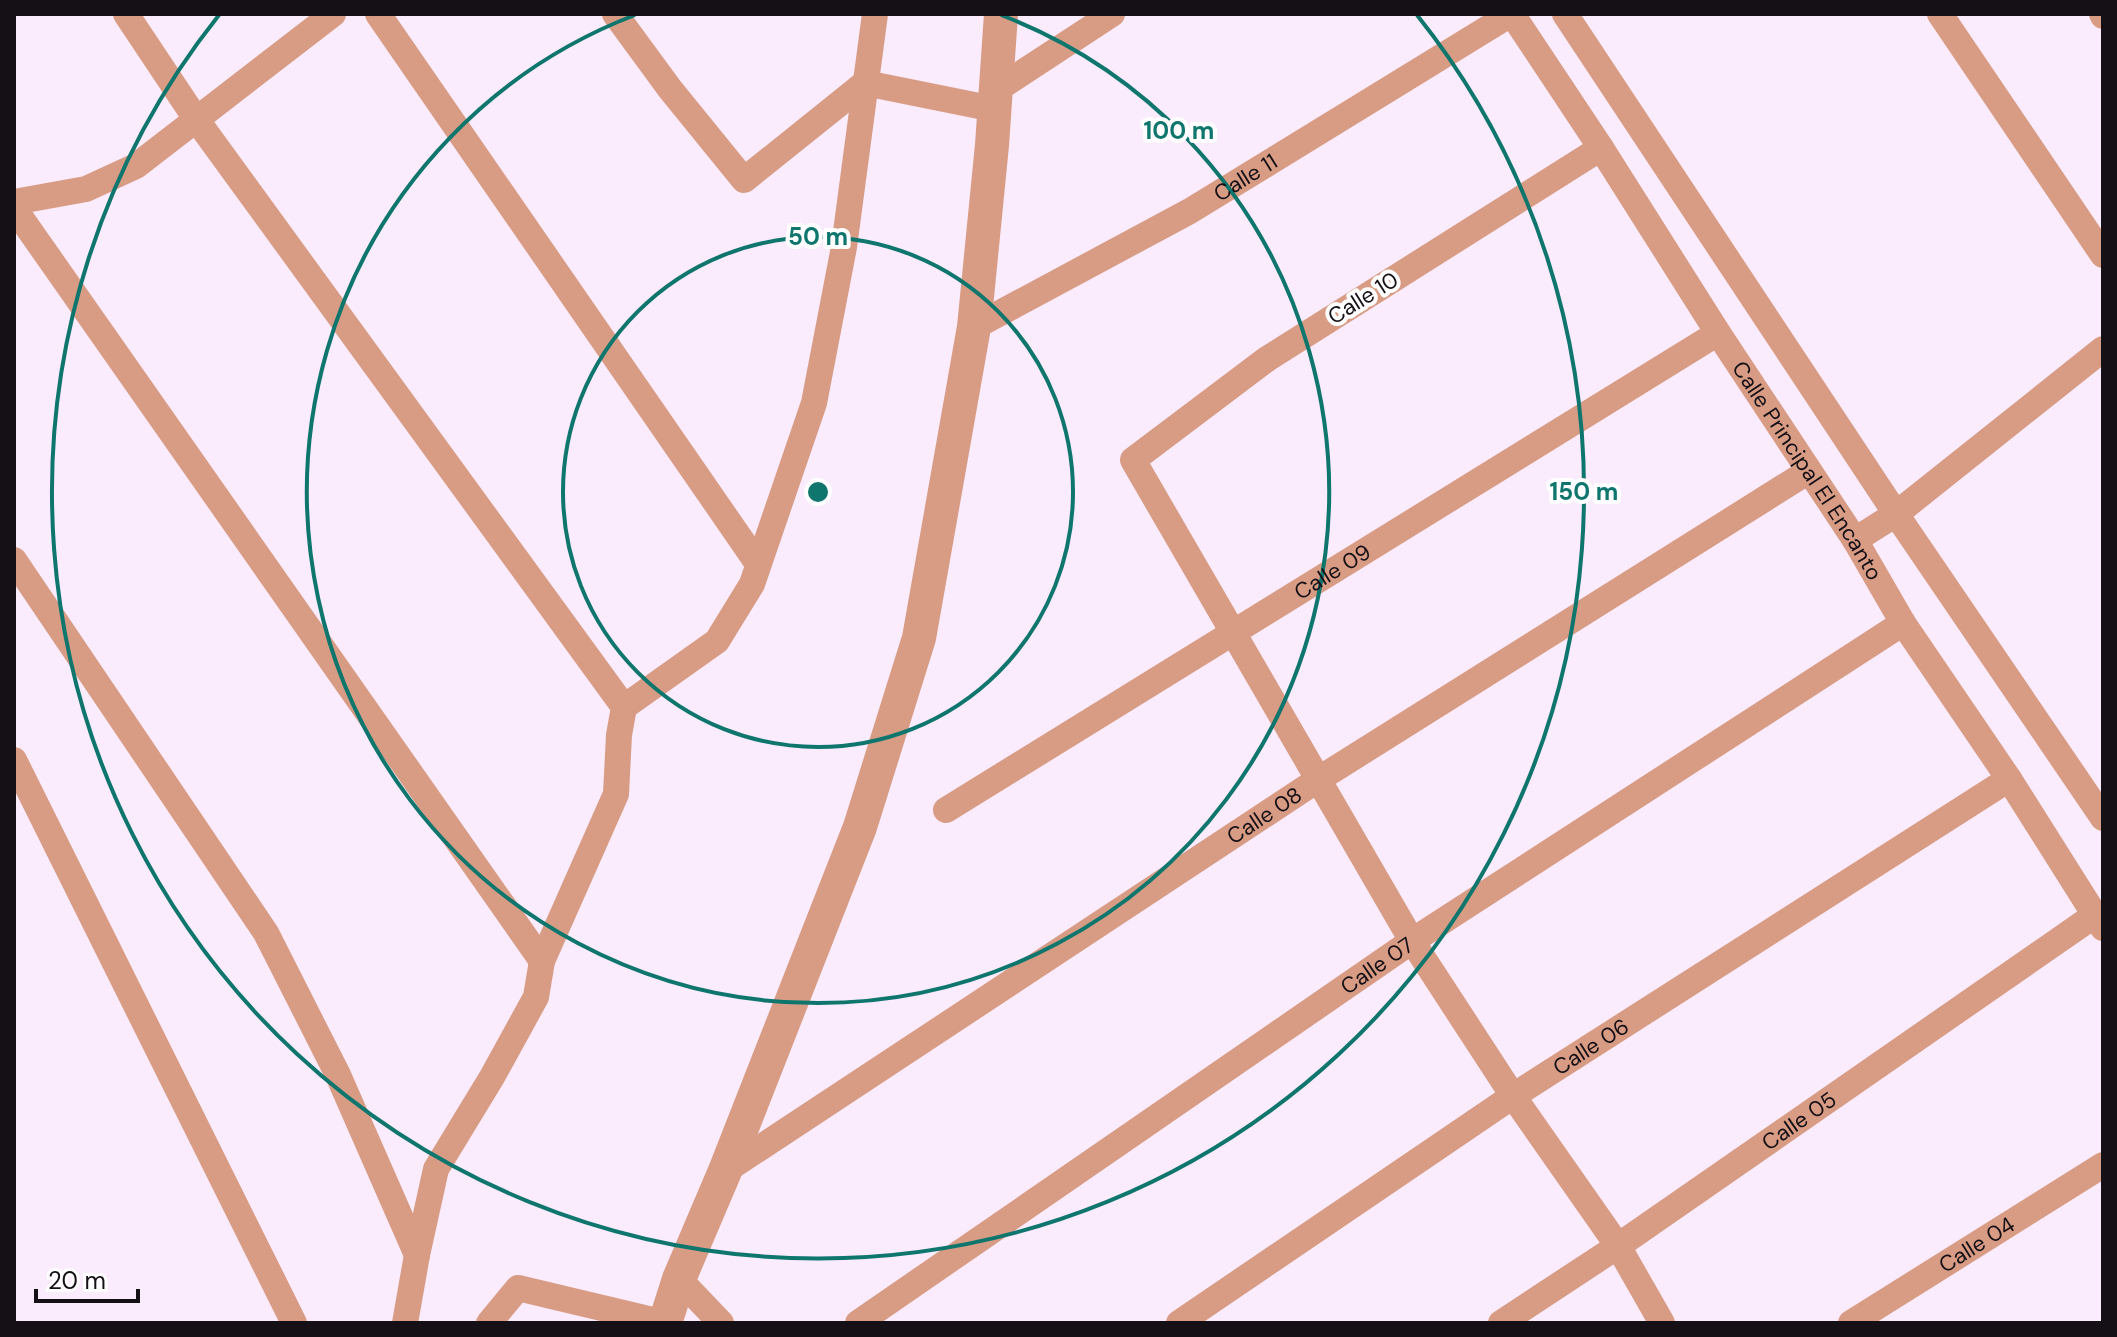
<svg xmlns="http://www.w3.org/2000/svg" width="2117" height="1337" font-family="'DM Sans',sans-serif">
<style>
.lines{fill:none;stroke-linecap:round;stroke-linejoin:round}
.minor{stroke:#d89c84;stroke-width:26}
.tertiary{stroke:#d89c84;stroke-width:34}
.ring{fill:none;stroke:#0f766e;stroke-width:4}
.labels{text-anchor:middle;dominant-baseline:central;stroke-width:8;stroke-linejoin:round;paint-order:stroke}
.street-label{font-size:22px;fill:#150f16;stroke:#fefefe}
.centre{fill:#0f766e;stroke:#fefefe;stroke-width:4}
.ring-label{font-size:24px;text-anchor:middle;font-weight:bold;fill:#0f766e;stroke:#fefefe;stroke-width:8;stroke-linejoin:round;paint-order:stroke}
</style>
<rect width="100%" height="100%" fill="#faebfd"/>
<g class="lines">
<g class="minor">
<path d="M126 14 196 119 624 707"/>
<path d="M378 14 758 564"/>
<path d="M615 14 670 89 744 180 865 83 994 109"/>
<path id="s1" d="M1512 14 1601 148 1718 333 1855 540 1903 623 2009 779 2103 928"/>
<path d="M1565 14 1896 514 2103 818"/>
<path d="M1940 14 2103 255"/>
<path d="M2102 14 2103 16"/>
<path d="M996 90 1112 14"/>
<path d="M1601 148 1267 359 1133 460 1412 941 1513 1096 1618 1246 1662 1323"/>
<path d="M14 202 86 189 136 166 333 14"/>
<path d="M14 208 542 961"/>
<path id="s2" d="M974 327 1190 211 1511 14"/>
<path d="M1855 540 1896 514 2103 349"/>
<path d="M14 560 266 933 338 1075 417 1255"/>
<path d="M14 760 294 1323"/>
<path id="s3" d="M946 810 1718 333"/>
<path id="s4" d="M725 1171 1319 779 1809 471"/>
<path d="M679 1279 721 1323"/>
<path d="M405 1323 417 1255 436 1169 492 1077 536 997 542 961 616 794 619 735 624 707 717 641 752 584 814 403 844 247 875 14"/>
<path d="M489 1323 518 1288 665 1323"/>
<path id="s5" d="M858 1323 1412 941 1903 623"/>
<path id="s6" d="M1179 1323 1513 1096 2009 779"/>
<path id="s7" d="M1501 1323 1618 1246 2095 915"/>
<path id="s8" d="M1851 1323 2103 1165"/>
</g>
<path class="tertiary" d="M665 1323 679 1279 725 1171 860 827 919 638 974 327 992 145 1001 14"/>
</g>
<g class="ring">
<circle cx="818" cy="492" r="255"/>
<path d="M1001 15A511 511 0 1 1 635 15"/>
<path d="M1417 15A766 766 0 1 1 219 15"/>
</g>
<g class="labels">
<g class="street-label">
<text stroke="none"><textPath href="#s2" startOffset="310">Calle 11</textPath></text>
<text transform="translate(1363 298) rotate(-32)">Calle 10</text>
<text stroke="none"><textPath href="#s1" startOffset="544">Calle Principal El Encanto</textPath></text>
<text stroke="none"><textPath href="#s3" startOffset="454">Calle 09</textPath></text>
<text stroke="none"><textPath href="#s4" startOffset="646">Calle 08</textPath></text>
<text stroke="none"><textPath href="#s5" startOffset="630">Calle 07</textPath></text>
<text stroke="none"><textPath href="#s6" startOffset="496">Calle 06</textPath></text>
<text stroke="none"><textPath href="#s7" startOffset="360">Calle 05</textPath></text>
<text stroke="none"><textPath href="#s8" startOffset="148">Calle 04</textPath></text>
</g>
</g>
<circle cx="818" cy="492" r="12" class="centre"/>
<g class="ring-label">
<text x="1179" y="139">100 m</text>
<text x="818" y="245">50 m</text>
<text x="1584" y="500">150 m</text>
</g>
<rect width="2117" height="1337" fill="none" stroke="#150f16" stroke-width="32"/>
<path d="M36 1289v12h102v-12" fill="none" stroke="#150f16" stroke-width="4"/>
<text x="48" y="1289" font-size="24" fill="#150f16" stroke="#fefefe" stroke-width="6" paint-order="stroke">20 m</text>
</svg>
